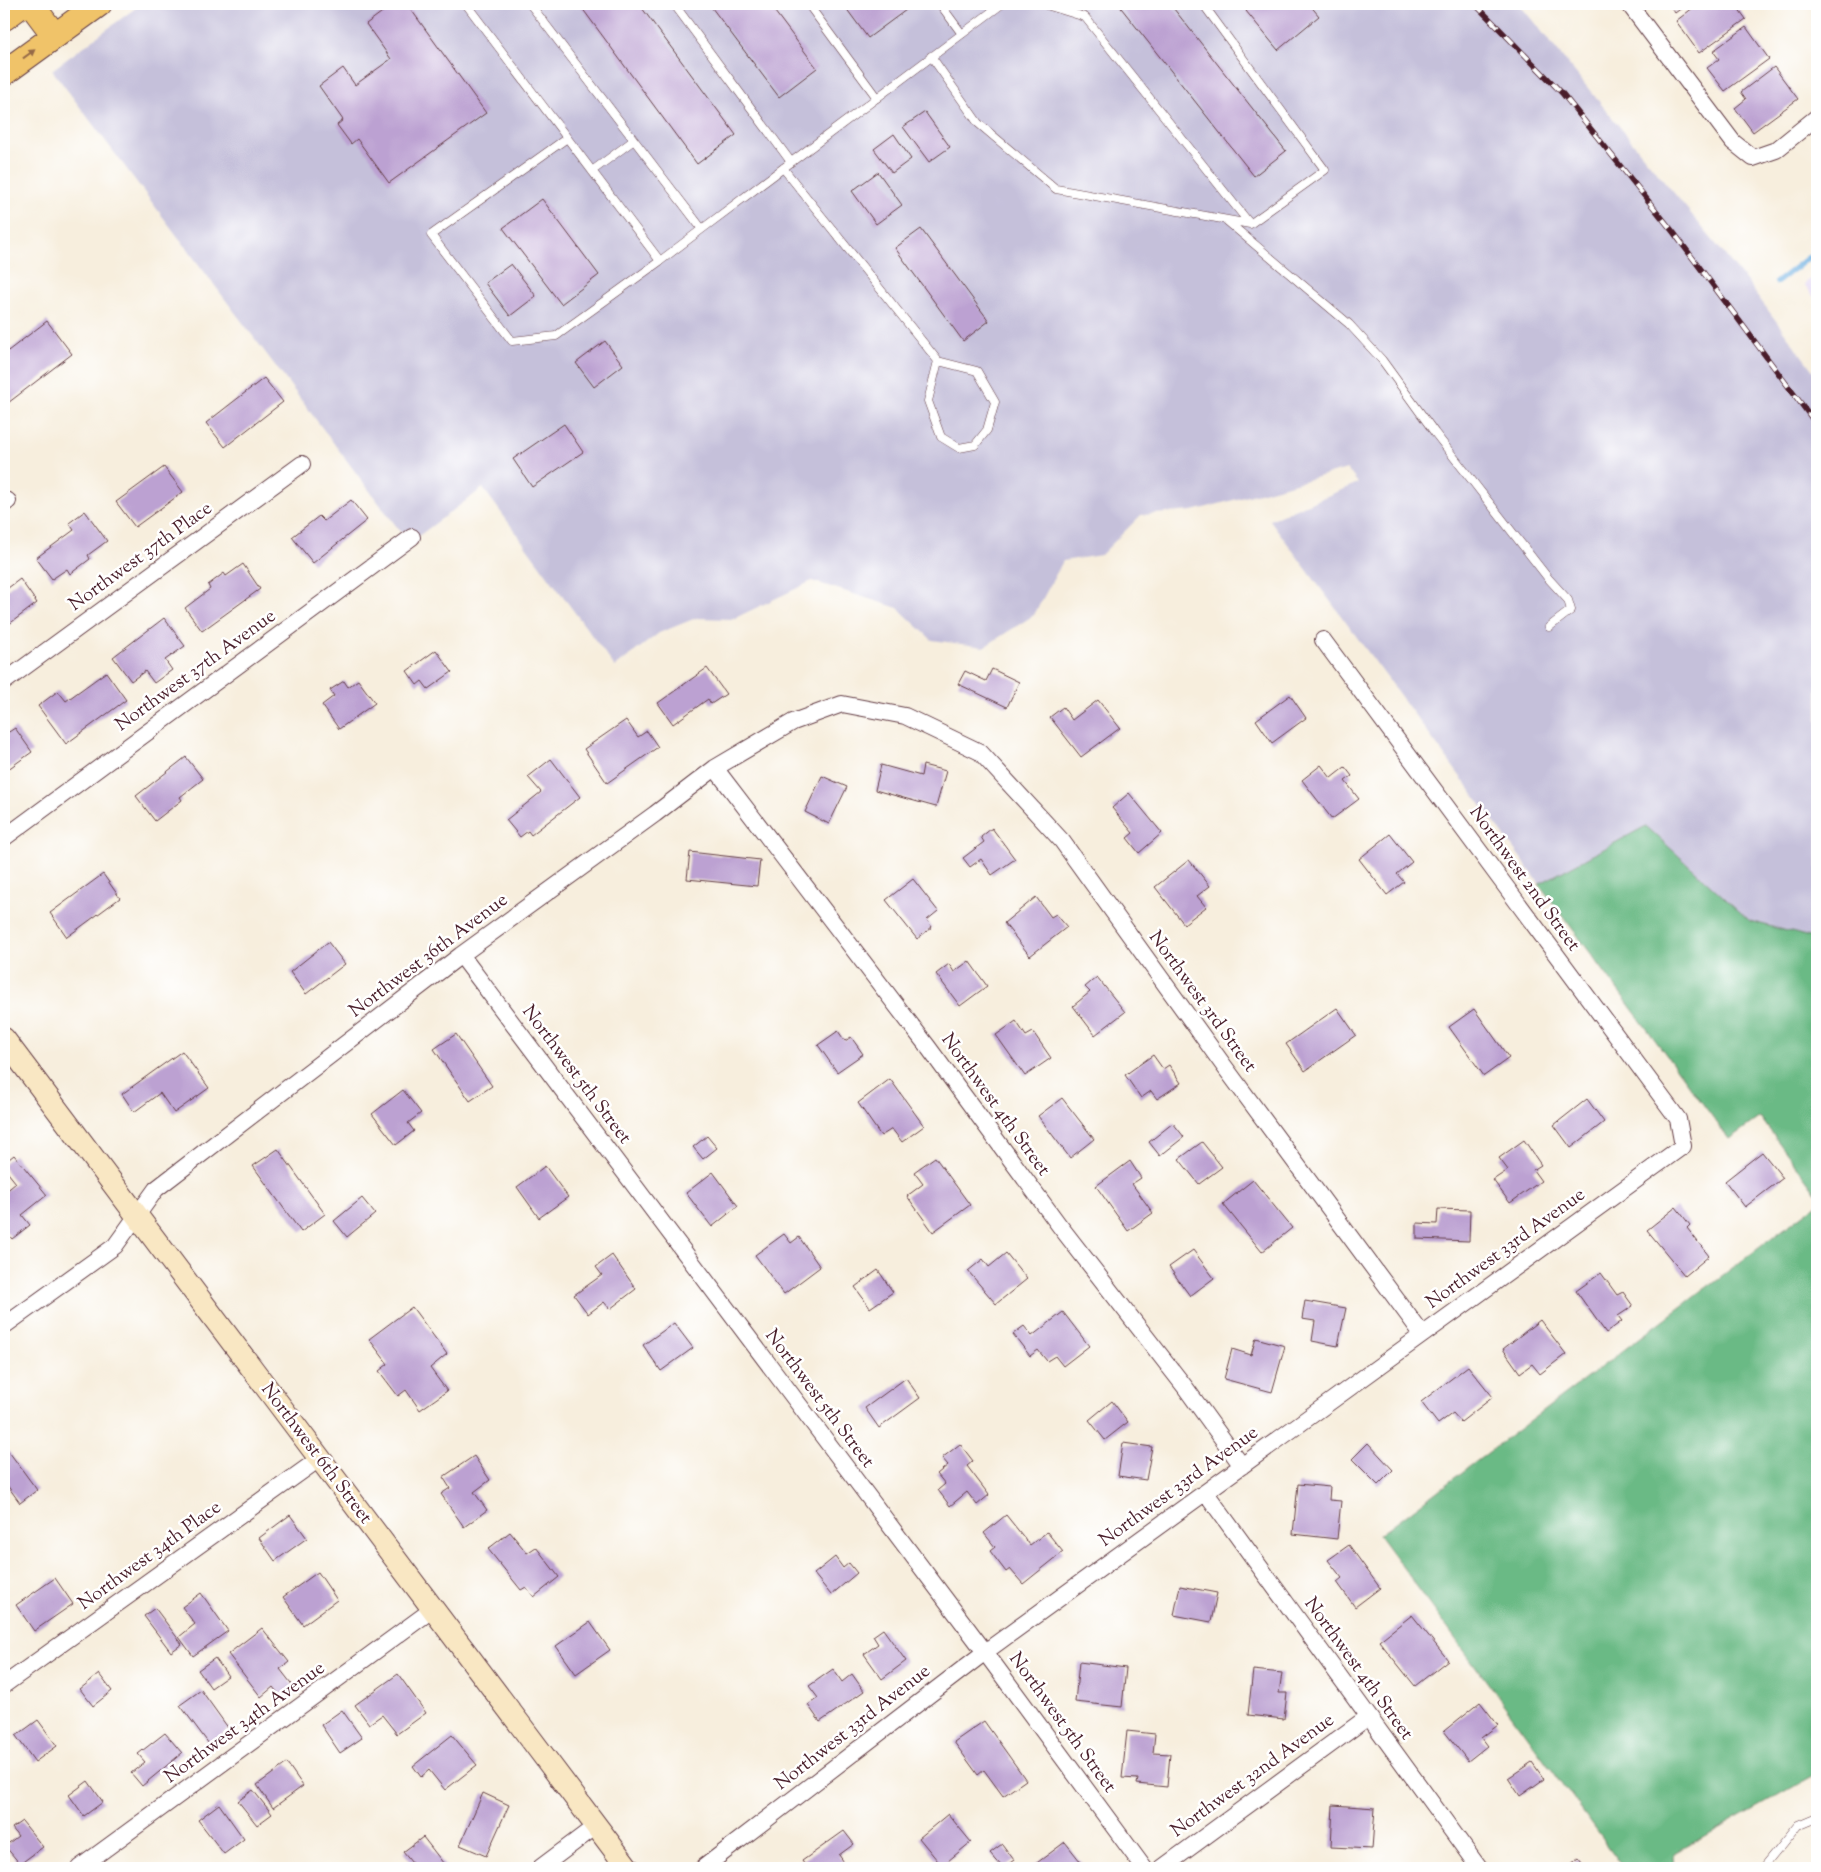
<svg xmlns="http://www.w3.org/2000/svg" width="1821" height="1872" font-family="'Sorts Mill Goudy',serif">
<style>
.built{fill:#e2d4f3}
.industrial{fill:#c5c0da}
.forest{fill:#6aba85;stroke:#5a6c58}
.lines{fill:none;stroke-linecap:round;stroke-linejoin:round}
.stream{stroke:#6baee0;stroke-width:6}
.building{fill:#bca1d2}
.service-casing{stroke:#643e46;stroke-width:9}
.minor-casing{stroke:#643e46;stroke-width:18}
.secondary-casing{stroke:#643e46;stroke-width:24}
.primary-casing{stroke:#643e46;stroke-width:27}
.service{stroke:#fff;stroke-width:8}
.minor{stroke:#fff;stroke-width:16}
.secondary{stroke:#f9e7c3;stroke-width:22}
.primary{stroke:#f0c369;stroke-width:25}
.rail-casing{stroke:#4a1f2b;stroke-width:5.5}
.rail{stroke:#fff;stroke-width:4;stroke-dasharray:11;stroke-linecap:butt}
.oneway{fill:#956947}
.labels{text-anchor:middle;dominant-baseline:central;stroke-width:5;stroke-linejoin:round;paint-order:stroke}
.street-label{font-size:19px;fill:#4a1f2b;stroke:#fff}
</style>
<rect width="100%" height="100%" fill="#fff"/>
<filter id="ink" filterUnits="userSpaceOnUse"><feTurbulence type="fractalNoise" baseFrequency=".02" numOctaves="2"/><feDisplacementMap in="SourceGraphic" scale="10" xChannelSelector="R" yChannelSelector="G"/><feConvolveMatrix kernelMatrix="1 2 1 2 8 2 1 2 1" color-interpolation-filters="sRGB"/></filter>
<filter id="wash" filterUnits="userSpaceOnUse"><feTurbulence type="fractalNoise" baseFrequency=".0096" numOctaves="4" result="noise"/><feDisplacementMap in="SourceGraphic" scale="20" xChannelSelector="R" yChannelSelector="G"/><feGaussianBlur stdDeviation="1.12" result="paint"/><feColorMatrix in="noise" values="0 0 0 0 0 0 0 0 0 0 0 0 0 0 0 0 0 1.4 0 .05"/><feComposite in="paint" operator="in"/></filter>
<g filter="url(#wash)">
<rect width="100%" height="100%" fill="#f7eedd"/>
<path class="built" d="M1817 274V301L1804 284Z"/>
<path class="industrial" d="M141 4H1519L1747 282 1817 376V1194L1760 1117 1729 1139 1270 520 1358 483 1347 469 1193 511 1141 515 1101 555 1063 561 1034 615 984 647 932 640 898 608 812 581 733 619 696 618 659 633 615 667 483 488 409 543 52 70Z"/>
<path class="forest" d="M1646 826 1750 921 1817 939V1194L1760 1117 1729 1139 1539 884Z
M1817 1204V1773L1675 1853 1676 1868H1624L1379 1535Z"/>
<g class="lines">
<path class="stream" d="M1777 282 1817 251"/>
</g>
<g id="blocks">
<path class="building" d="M393 4H407L486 113 389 183 357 139 351 144 337 125 343 120 319 86 343 68 355 85 391 59 366 24Z
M579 4H639L736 135 697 164Z
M709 4H769L817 68 779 97Z
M843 4H902L906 10 868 38Z
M1118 4H1170L1286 151 1254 176Z
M1255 4H1309L1319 16 1278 50 1246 11Z
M1669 4H1687L1675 13Z
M1698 4H1735L1746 19 1699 53 1676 21Z
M1746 27 1769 59 1725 91 1707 68 1719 59 1713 51Z
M1774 67 1798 99 1753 132 1735 108 1746 99 1741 92Z
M925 112 950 147 929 162 903 127Z
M894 134 911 159 892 173 874 149Z
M878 172 902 205 876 224 852 191Z
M542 199 599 275 561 304 503 228Z
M921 229 989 321 963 341 895 248Z
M511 264 536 296 510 316 485 283Z
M47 321 72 354 4 406V354Z
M605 341 623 365 594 387 576 363Z
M264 378 283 402 225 447 206 423Z
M564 424 583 452 532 487 513 459Z
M164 467 183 492 135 527 116 502Z
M351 500 367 520 313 563 292 537 319 516 324 521Z
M85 511 107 541 88 555 90 559 70 574 67 569 52 579 36 558 74 530 69 523Z
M243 564 260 589 202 631 185 608 210 589 208 585 224 573 226 576Z
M20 579 37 603 4 628V591Z
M164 618 185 646 165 660 172 670 154 683 145 671 131 681 113 657Z
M436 650 452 672 428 689 422 681 417 685 407 671Z
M707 668 726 694 711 704 708 699 673 724 658 703Z
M992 669 1019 682 1007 707 958 684 965 671 986 681Z
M106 672 126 700 66 744 38 706 58 691 66 701Z
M358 680 375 703 339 729 322 705 334 696 330 690 344 681 348 687Z
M1290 695 1306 718 1272 743 1256 720Z
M1098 700 1120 728 1081 757 1050 717 1063 707 1072 720Z
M626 720 638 737 647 731 658 747 607 783 584 749Z
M15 728 32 752 4 772V735Z
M186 757 203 779 180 797 182 800 155 821 136 796Z
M551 759 580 797 531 835 528 831 520 837 506 820 541 792 528 777Z
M881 765 921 776 923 765 946 771 936 807 875 790Z
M1321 765 1331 778 1345 767 1352 776 1345 781 1359 799 1332 819 1302 780Z
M822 776 847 787 829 824 805 812Z
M1129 793 1162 833 1139 853 1127 838 1133 833 1112 808Z
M992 828 1015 859 992 875 981 859 970 867 963 858 984 842 981 837Z
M1390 834 1412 862 1397 874 1404 882 1387 895 1359 859Z
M690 852 760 860 757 886 687 879Z
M1189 860 1210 886 1197 896 1206 907 1184 924 1155 887Z
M103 874 120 898 67 937 50 913Z
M913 879 938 911 927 920 932 927 917 939 886 900Z
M1036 897 1051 917 1056 914 1067 927 1030 956 1004 923Z
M328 942 345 964 306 994 290 972Z
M969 961 987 986 960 1006 936 974 949 964 954 972Z
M1097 977 1125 1012 1095 1035 1073 1006 1090 992 1085 987Z
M1337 1008 1356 1035 1305 1071 1286 1044Z
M1474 1009 1509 1058 1484 1076 1449 1027Z
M1016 1021 1026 1036 1033 1032 1051 1058 1025 1076 996 1035Z
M838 1031 845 1041 851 1037 863 1054 837 1072 818 1045Z
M456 1034 492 1086 470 1101 434 1049Z
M182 1051 209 1088 174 1113 160 1093 134 1112 122 1094Z
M1153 1055 1163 1069 1169 1065 1181 1083 1157 1099 1151 1091 1141 1098 1125 1075Z
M890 1079 924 1126 902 1142 892 1129 881 1136 858 1103Z
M403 1090 421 1113 408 1123 414 1131 396 1145 372 1114Z
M1062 1098 1094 1139 1070 1158 1038 1116Z
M1587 1099 1604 1122 1571 1148 1554 1125Z
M1173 1123 1184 1137 1160 1156 1149 1142Z
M707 1136 717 1148 703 1159 693 1147Z
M1524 1140 1541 1165 1533 1170 1541 1181 1510 1203 1493 1180 1508 1170 1499 1158Z
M1202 1142 1222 1167 1199 1184 1179 1159Z
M278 1149 325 1214 301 1232 253 1166Z
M1762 1152 1783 1178 1745 1207 1725 1181Z
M14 1155 47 1195 22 1215 30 1225 12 1239 4 1229V1193L16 1183 4 1168V1163Z
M935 1157 970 1205 933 1232 907 1196 923 1184 914 1172Z
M1130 1161 1141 1178 1132 1184 1153 1213 1128 1231 1096 1186Z
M545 1166 568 1197 539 1218 517 1187Z
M713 1172 738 1206 712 1227 686 1193Z
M1253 1180 1292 1228 1262 1252 1223 1204Z
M362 1198 375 1214 347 1237 334 1221Z
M1676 1207 1690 1225 1687 1228 1709 1256 1685 1276 1647 1230Z
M1438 1209 1470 1210 1469 1241 1417 1239V1223L1437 1224Z
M784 1234 791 1243 799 1237 820 1267 784 1294 755 1255Z
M1193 1250 1214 1278 1190 1296 1169 1267Z
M1006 1253 1027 1279 996 1304 968 1271 983 1259 989 1267Z
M612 1255 636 1289 610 1309 604 1302 588 1314 574 1295 602 1275 596 1267Z
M878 1270 893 1292 870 1308 855 1287Z
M1601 1273 1617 1295 1623 1292 1633 1306 1618 1316 1622 1321 1606 1333 1576 1291Z
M1305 1301 1346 1308 1338 1346 1312 1341 1315 1321 1302 1319Z
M412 1307 447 1354 430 1368 447 1391 420 1410 406 1390 398 1396 379 1371 388 1364 369 1339Z
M1063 1312 1089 1346 1063 1366 1055 1356 1047 1361 1038 1350 1030 1356 1013 1334 1024 1326 1032 1336Z
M1540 1320 1566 1354 1540 1374 1532 1364 1520 1373 1503 1349Z
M674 1323 693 1348 661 1371 643 1345Z
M1256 1338 1285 1346 1272 1392 1224 1379 1232 1349 1251 1355Z
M1468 1366 1493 1397 1461 1422 1453 1413 1438 1424 1421 1402Z
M906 1378 920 1398 879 1428 865 1408Z
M1112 1401 1128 1422 1105 1440 1089 1420Z
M1123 1443 1152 1447 1146 1480 1118 1476Z
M1368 1443 1393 1470 1378 1485 1352 1459Z
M960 1444 973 1461 967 1466 989 1495 977 1505 967 1492 950 1506 938 1490 945 1484 937 1474 948 1465 942 1458Z
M4 1445 37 1490 20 1503 4 1481Z
M474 1456 490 1480 474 1492 487 1510 464 1527 441 1494 450 1488 443 1477Z
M1298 1484 1330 1487 1329 1500 1341 1501 1337 1539 1293 1534Z
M290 1515 307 1538 275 1561 259 1538Z
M1006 1515 1030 1545 1047 1532 1063 1552 1023 1584 1010 1569 1006 1572 990 1551 995 1547 984 1533Z
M510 1532 527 1553 536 1547 559 1577 534 1597 526 1587 521 1590 488 1549Z
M1349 1545 1380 1588 1355 1607 1337 1582 1342 1578 1328 1560Z
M835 1557 843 1568 849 1563 857 1573 831 1595 814 1574Z
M318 1572 337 1600 303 1625 283 1597Z
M55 1578 73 1604 34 1631 16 1605Z
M1180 1586 1217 1593 1211 1622 1174 1615Z
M201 1593 228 1631 193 1656 179 1637 195 1624 182 1607Z
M155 1608 182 1644 171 1652 144 1616Z
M1412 1615 1448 1660 1415 1686 1379 1641Z
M590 1622 610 1650 576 1674 556 1646Z
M262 1628 289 1662 280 1669 294 1687 281 1697 273 1687 261 1697 228 1654Z
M883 1629 906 1661 882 1679 864 1654 878 1644 873 1636Z
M215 1658 228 1676 211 1688 198 1670Z
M1079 1662 1126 1668 1122 1707 1075 1702Z
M833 1669 842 1682 852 1674 864 1691 820 1722 808 1705 818 1698 809 1686Z
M1253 1670 1282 1673 1279 1693H1287L1284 1719 1248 1715Z
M99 1674 112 1691 93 1706 80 1689Z
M398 1674 426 1713 397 1734 382 1715 369 1724 355 1705Z
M201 1690 229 1729 209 1744 180 1705Z
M1480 1702 1498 1725 1481 1738 1487 1746 1468 1761 1444 1731Z
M342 1710 362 1738 340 1753 321 1725Z
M38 1720 57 1746 35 1762 16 1736Z
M984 1721 1026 1780 1003 1796 984 1770 978 1775 954 1742Z
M1127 1731 1155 1734 1153 1753 1170 1754 1167 1787 1137 1784 1138 1779 1122 1778Z
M165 1733 182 1753 142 1786 131 1773 145 1762 138 1754Z
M452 1735 477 1765 445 1790 429 1770 421 1777 413 1766Z
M1532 1762 1544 1779 1520 1796 1508 1778Z
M287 1763 303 1786 273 1808 257 1785Z
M88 1781 103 1802 84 1816 69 1795Z
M253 1790 272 1814 257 1825 238 1801Z
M483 1793 509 1805 486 1856 460 1845Z
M219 1804 244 1839 224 1854 198 1820Z
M1333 1805 1375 1808 1372 1849 1331 1847Z
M948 1814 971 1842 942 1866 919 1838Z
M22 1821 43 1847 20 1864 5 1846 18 1836 12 1828Z
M844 1831 854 1844 839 1855 848 1868H807L802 1861Z
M423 1837 447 1868H416L403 1852Z
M1065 1842 1084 1866 1081 1868H1030Z
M1002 1844 1014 1860 1003 1868 990 1853Z
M1578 1859 1585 1868H1566Z"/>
</g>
</g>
<g filter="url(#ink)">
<use href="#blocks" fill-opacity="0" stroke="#643e46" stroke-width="1"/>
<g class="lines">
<g class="service-casing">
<path id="service" d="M466 4 660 261 702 229
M530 4 702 229 1002 4
M674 4 791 162
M808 4 877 98
M940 4 962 34
M1043 4 1085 17 1250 224
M931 56 978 123 1056 189 1250 224 1325 170 1203 4
M567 138 431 235 512 341 556 336 660 261
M783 168 938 361 928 401 941 437 959 448 975 445 987 430 995 402 977 371 938 361
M592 171 634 140
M1227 221 1349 324 1382 360 1435 433 1548 578 1568 600 1571 610 1549 627
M1763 1868 1798 1825 1817 1817"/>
</g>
<g class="minor-casing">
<path id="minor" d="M1629 4 1733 142 1753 158 1776 150 1817 117
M4 504 8 501
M4 682 302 464
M715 768 928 1047 1059 1225 1185 1387 1242 1466
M4 838 412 537
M461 955 985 1652 1144 1868
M4 1326 115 1246 156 1189 461 955 655 814 715 768 793 722 842 704 905 716 980 752 1062 841 1224 1066 1422 1334
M1206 1493 1479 1868
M4 1685 319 1459
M79 1868 433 1609
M540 1868 596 1826
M703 1868 985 1652 1683 1146 1678 1119 1323 640
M1162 1868 1368 1717"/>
</g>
<g class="secondary-casing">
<path id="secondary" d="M4 1039 628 1868"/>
</g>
<g class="primary-casing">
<path id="primary" d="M31 4 55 36
M4 18 23 4
M4 73 99 4"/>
</g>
<use href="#service" class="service"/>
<use href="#minor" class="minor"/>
<use href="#secondary" class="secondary"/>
<use href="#primary" class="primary"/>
<g class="rail-casing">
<path id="rail" d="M1475 4 1562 93 1674 233 1817 425"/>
</g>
<use href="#rail" class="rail"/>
</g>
<defs><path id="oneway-solid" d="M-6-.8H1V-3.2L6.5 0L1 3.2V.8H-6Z" transform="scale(1.25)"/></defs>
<use class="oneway" href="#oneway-solid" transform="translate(29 54) rotate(-36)"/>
</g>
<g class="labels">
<g class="street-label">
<text transform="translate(141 557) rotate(-36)">Northwest 37th Place</text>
<text transform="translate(196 671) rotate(-36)">Northwest 37th Avenue</text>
<text transform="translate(1524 879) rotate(54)">Northwest 2nd Street</text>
<text transform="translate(429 956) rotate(-37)">Northwest 36th Avenue</text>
<text transform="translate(1202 1002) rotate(54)">Northwest 3rd Street</text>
<text transform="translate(576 1075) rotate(53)">Northwest 5th Street</text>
<text transform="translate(995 1105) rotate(54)">Northwest 4th Street</text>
<text transform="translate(1506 1249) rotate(-36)">Northwest 33rd Avenue</text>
<text transform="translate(819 1399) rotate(53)">Northwest 5th Street</text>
<text transform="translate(316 1454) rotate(53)">Northwest 6th Street</text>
<text transform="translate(1179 1487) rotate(-36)">Northwest 33rd Avenue</text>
<text transform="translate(150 1556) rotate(-36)">Northwest 34th Place</text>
<text transform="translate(1358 1669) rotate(54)">Northwest 4th Street</text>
<text transform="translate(245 1723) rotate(-36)">Northwest 34th Avenue</text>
<text transform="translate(1062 1723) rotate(54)">Northwest 5th Street</text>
<text transform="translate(853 1728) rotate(-38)">Northwest 33rd Avenue</text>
<text transform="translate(1253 1776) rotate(-36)">Northwest 32nd Avenue</text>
</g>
</g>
<rect width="1821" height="1872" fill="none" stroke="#fff" stroke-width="20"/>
</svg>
